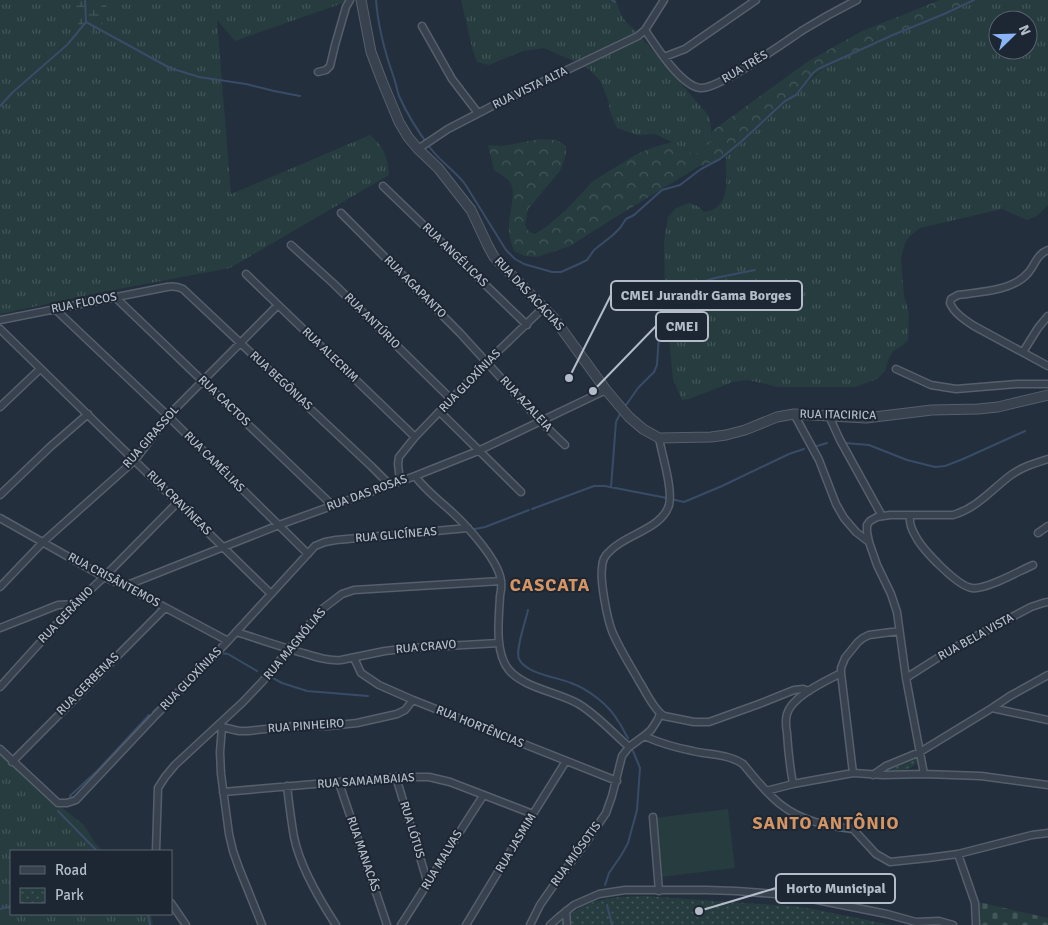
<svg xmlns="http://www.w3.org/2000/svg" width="1048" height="925" font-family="Signika,sans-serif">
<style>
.grass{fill:url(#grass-tufts);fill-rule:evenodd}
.forest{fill:url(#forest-crowns)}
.wetland{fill:url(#wetland-marsh)}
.cemetery{fill:url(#cemetery-stones)}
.park{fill:url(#park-dots)}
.garden{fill:#263c3f}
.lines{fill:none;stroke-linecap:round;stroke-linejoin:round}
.stream{stroke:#394c67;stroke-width:2}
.minor-casing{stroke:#565f6c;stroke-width:9}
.tertiary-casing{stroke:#565f6c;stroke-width:11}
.minor{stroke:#38414e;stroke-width:6}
.tertiary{stroke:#38414e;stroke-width:9}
.labels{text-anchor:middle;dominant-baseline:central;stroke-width:4;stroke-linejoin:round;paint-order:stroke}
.street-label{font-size:12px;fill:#b4bcc9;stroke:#1d2633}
.district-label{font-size:18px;font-weight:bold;letter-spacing:1px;fill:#d59563;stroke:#1d2633}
.leader{fill:none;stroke:#b4bcc9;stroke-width:2}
.callout-dot{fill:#b4bcc9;stroke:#1d2633;stroke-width:2}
.callout{fill:#1d2633;stroke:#b4bcc9;stroke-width:2}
.callout-label{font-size:14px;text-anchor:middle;font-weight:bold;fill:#b4bcc9}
</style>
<defs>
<pattern id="grass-tufts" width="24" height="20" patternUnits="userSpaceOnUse" patternTransform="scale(1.25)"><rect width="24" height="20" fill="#263c3f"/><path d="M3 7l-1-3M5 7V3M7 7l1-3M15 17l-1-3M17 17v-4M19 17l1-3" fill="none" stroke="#435659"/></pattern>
<pattern id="forest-crowns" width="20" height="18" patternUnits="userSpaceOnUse" patternTransform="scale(1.25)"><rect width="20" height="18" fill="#263c3f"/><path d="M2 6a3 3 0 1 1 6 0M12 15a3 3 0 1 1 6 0" fill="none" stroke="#435659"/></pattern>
<pattern id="wetland-marsh" width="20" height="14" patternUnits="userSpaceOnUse" patternTransform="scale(1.25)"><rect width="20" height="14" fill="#263c3f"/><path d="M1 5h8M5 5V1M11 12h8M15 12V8" fill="none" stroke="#435659"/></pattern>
<pattern id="cemetery-stones" width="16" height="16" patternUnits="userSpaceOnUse" patternTransform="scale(1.25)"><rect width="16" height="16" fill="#263c3f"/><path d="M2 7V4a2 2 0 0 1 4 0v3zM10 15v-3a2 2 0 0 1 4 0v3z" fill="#435659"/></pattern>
<pattern id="park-dots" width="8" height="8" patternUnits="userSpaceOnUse" patternTransform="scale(1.25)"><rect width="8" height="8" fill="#263c3f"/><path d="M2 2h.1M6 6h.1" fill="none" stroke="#435659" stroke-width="1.8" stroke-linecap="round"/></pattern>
</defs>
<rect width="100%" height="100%" fill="#242f3e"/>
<path class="grass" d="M0 0H74L75 12 107 8 104 0H346V2L235 41 217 20 231 194 370 135C385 148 387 156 389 175L230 268 108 291 0 314Z
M461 0H616C619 12 624 22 634 29L709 116C713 137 715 145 694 155L672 142 655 134 637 135 617 128 611 115 608 100 600 81 589 69 571 60 544 48 523 51 489 65 477 62 473 51Z
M978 0H1048V205L1037 216 1027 220 1002 209 920 228 910 236 905 243 901 258 904 296 909 313 908 340 902 346 893 351 889 358 885 371 877 379 855 387H777L762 383 747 380 733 382 689 399 682 400 673 380 665 295 664 241 668 217 676 208 689 203 698 206 704 212C708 211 713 210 716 208 731 196 725 173 726 157L806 85C818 71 831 64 847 56ZM998 20H1028V50H998Z
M0 753 42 792 84 825 95 843 103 851H11V914H151L153 925H0Z"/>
<path class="forest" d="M940 0H978L847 56 831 64 814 75 806 85 726 157 698 167 611 220 570 246 537 257 525 256 514 251C511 243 508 234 509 225 509 212 517 194 510 182 506 177 500 174 494 170L488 145 502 146 540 139 557 140 566 146V155L560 171 528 209 525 225 529 232 535 234 546 227 566 210 593 181 637 154 654 147 672 142 694 155C707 149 710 146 712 131L807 62 862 31Z"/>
<path class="wetland" d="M74 0H104L107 8 105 18 102 25 96 31 86 32 79 27 75 12Z"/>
<path class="cemetery" d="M974 901 1048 918V925H973Z"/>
<path class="park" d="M916 757 919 761C910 771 898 772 886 773L884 769Z
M644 896 790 906 808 908 891 925H559C584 898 609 897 644 896Z"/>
<path class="garden" d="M728 809 735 868 661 877 654 818Z"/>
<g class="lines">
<path class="stream" d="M376 0C378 26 385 53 394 78 396 84 397 90 399 96 407 114 419 133 431 149 441 162 455 171 465 184L506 250 515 259 524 264 552 272H561L579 264 587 260 594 250 613 235 620 228 626 219 634 215 662 190 680 185 701 169 720 159 742 141 785 101 796 95 813 73 818 69 893 35 944 14 974 0
M612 0 615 2
M86 22 170 68 199 77 246 84 274 91 300 96
M0 106 13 92 68 44 86 22 85 0
M624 408 638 388 654 372 657 365 659 334 673 298 677 293 683 288 691 285 715 278 755 270
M845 443 869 445 907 460 935 467 945 466 963 459 1025 431
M817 446 827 443
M611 487 616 422 620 414
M671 499 684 502 722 486 789 454 804 449
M532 509 594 486H605L667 498
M475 529 485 527 529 510
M339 543 442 534
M528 610C526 620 515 650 519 659 526 674 557 677 571 683 588 689 609 705 618 721 622 726 624 732 628 738
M220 653 228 654 257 671
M271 677 282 683 307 691 368 696
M153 712 171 695
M70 796 97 771 149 715
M58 811 97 851
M605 885 609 873 622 854 628 843 637 810 640 768 633 751
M607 905 612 925
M0 909 11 906
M148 914 150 925"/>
<g class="minor-casing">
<path id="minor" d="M422 26 452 79 478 113
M645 30C656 46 680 85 700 88 718 90 785 42 803 30 821 19 839 9 857 0
M664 57 685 49 756 0
M318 72 326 70 330 66 335 45 346 7 350 0
M418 149 448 129 500 102 638 36 645 30 664 0
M383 186 527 325
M341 213 460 333 541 422 565 445
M291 245 334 284 452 400
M1048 250C1037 254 1035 265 1028 273 1013 291 979 292 958 295L951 299 950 303C954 313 965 320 974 326L1048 366
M246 274 415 437
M115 297 332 505
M55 309 168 416 308 554
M0 320 167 287C173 286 177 286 183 289L371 466 390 485
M0 329 271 594
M1023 352 1038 328 1048 316
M896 369 931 385 956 389 1017 384H1048
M0 407 40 369
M440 412 521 492
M794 414 819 460 836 504 844 518 856 532 869 542 877 565 891 594 897 612 906 678 924 774
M829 416 840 440 882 516
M415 476C426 491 440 501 453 513 468 527 499 561 501 581 502 586 501 591 500 596 499 618 494 652 509 670 523 687 556 692 577 703 595 713 613 733 629 747
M400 481 398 464 399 457 415 437 487 362 544 307
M0 495 50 447 88 414
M910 515C909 524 912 530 916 537 923 550 957 586 972 588 986 590 1019 571 1033 565
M0 518 104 577 125 586 228 641
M1038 533 1048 526
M869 542 867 532V525L870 521 877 517 890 515H953C977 508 991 490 1011 475 1022 467 1035 463 1048 459
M125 586 279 525 415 476 478 451 606 390
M0 587 43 542 135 460 168 416 278 305
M0 628 58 605 75 604
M236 632C259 639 281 647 303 653 316 657 328 661 341 660L385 651 411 648 499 643
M354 658 361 673 379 685 413 700 617 781
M906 678 950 650 1031 607 1043 603 1048 602
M0 687 75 604 104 577 177 503
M992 708 1048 720
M660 713 664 716 694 722H709L759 704 794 690 803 689 809 691
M217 726 222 727 220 752 221 774 229 834 233 851 239 868 262 925
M222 727 239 731H248L294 726H329L357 723 397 714 405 710 413 700
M644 736C660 743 677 748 693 751 709 755 729 754 743 764 755 778 766 793 780 804 801 821 827 826 853 829L876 854 890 862 928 858 958 854 1032 835 1048 833
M0 749 58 803H67L76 800 155 716 228 641 315 546 325 542 336 540 468 528
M12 762 165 608
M853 773 841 673V668L845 658 858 642 863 638 869 635 899 631
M873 775 886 766 920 752 992 708 1010 696 1048 675
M396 777 428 884
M339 783 387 925
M793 784C790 767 788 750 787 733 786 727 785 720 787 714 792 696 826 681 841 673
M287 786C289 803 291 820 294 837 300 867 319 899 336 925
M766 791 793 784 853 773 883 775 924 774 981 776 1048 785
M223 792 396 777H429L450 782 533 814
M653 817 659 891
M156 851 158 788 165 777 175 765 243 702 262 682 321 610 342 594 354 590 501 581
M958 854 975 903 976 925
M171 903 186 925
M566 911 567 925
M401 925C429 882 455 838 483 796
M466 925 533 814 566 761
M530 925 540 905 556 882 587 841 606 813 612 796 622 756 629 747 644 736 651 730 658 719 660 713C651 704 646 692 639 681 630 665 619 648 612 631 607 618 600 581 602 568 602 561 605 555 610 551 624 535 662 529 669 505 673 489 662 455 659 438
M550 925 559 917 574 905 599 894 625 890H706L736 891 789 895 817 900 887 914 916 922 939 921 953 925"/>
</g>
<g class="tertiary-casing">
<path id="tertiary" d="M361 0 371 52 382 81 399 122 408 137 418 149 438 168 471 210 488 246 494 257 553 317 606 390 629 417 643 429 659 438 711 437 726 435 745 430 777 417 794 414 866 418 932 410 978 409 998 407 1048 395"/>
</g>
<use href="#minor" class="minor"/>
<use href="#tertiary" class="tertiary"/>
</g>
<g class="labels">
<g class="street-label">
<text transform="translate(745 67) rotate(-31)">RUA TRÊS</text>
<text transform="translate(530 88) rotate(-26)">RUA VISTA ALTA</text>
<text transform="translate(455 255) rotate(44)">RUA ANGÉLICAS</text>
<text transform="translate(415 287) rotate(45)">RUA AGAPANTO</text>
<text transform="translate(529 294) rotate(47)">RUA DAS ACÁCIAS</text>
<text transform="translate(84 303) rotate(-11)">RUA FLOCOS</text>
<text transform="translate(372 321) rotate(45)">RUA ANTÚRIO</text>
<text transform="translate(330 355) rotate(44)">RUA ALECRIM</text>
<text transform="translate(281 381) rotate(43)">RUA BEGÔNIAS</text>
<text transform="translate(470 381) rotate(-46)">RUA GLOXÍNIAS</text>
<text transform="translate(224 401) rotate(44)">RUA CACTOS</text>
<text transform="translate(526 404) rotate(47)">RUA AZALEIA</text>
<text transform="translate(838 415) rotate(1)">RUA ITACIRICA</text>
<text transform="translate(151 437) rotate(-49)">RUA GIRASSOL</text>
<text transform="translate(214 462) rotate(45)">RUA CAMÉLIAS</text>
<text transform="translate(367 493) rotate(-20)">RUA DAS ROSAS</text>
<text transform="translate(179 503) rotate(45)">RUA CRAVÍNEAS</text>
<text transform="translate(396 535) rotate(-5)">RUA GLICÍNEAS</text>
<text transform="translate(114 580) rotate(28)">RUA CRISÂNTEMOS</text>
<text transform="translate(66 615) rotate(-46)">RUA GERÂNIO</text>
<text transform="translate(976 637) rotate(-29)">RUA BELA VISTA</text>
<text transform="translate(295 644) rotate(-50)">RUA MAGNÓLIAS</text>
<text transform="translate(426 647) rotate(-5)">RUA CRAVO</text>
<text transform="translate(191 679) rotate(-46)">RUA GLOXÍNIAS</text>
<text transform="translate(88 684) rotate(-45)">RUA GERBENAS</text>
<text transform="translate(306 726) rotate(-4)">RUA PINHEIRO</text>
<text transform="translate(480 727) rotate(22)">RUA HORTÊNCIAS</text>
<text transform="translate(366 781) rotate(-4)">RUA SAMAMBAIAS</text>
<text transform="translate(412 830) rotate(73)">RUA LÓTUS</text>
<text transform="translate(516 843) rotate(-59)">RUA JASMIM</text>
<text transform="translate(363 854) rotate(71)">RUA MANACÁS</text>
<text transform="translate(576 854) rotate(-54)">RUA MIÓSOTIS</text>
<text transform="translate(442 860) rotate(-59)">RUA MALVAS</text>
</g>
<g class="district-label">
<text x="550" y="585">CASCATA</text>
<text x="826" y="823">SANTO ANTÔNIO</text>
</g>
</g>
<path class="leader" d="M569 378L611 295M593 391L656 326M699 911L776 888"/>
<g class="callout-dot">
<circle cx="569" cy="378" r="5"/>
<circle cx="593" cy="391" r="5"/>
<circle cx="699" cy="911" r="5"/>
</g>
<g class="callout">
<rect x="611" y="281" width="191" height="29" rx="5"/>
<rect x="656" y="312" width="52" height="29" rx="5"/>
<rect x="776" y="874" width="119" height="29" rx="5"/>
</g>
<g class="callout-label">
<text x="706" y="300">CMEI Jurandir Gama Borges</text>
<text x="682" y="331">CMEI</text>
<text x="836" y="893">Horto Municipal</text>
</g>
<rect x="10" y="850" width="162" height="65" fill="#1d2633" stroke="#59626f"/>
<rect x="20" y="866" width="25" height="8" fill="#38414e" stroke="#59626f"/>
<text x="55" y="875" font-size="15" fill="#b4bcc9">Road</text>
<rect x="20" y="888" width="25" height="15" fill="url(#park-dots)" stroke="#59626f"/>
<text x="55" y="900" font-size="15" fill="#b4bcc9">Park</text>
<g transform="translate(1013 35) rotate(67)"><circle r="24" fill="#1d2633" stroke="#59626f"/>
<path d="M0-4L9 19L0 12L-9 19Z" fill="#8ab4f8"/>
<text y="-8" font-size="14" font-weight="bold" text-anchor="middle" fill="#b4bcc9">N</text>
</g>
</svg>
